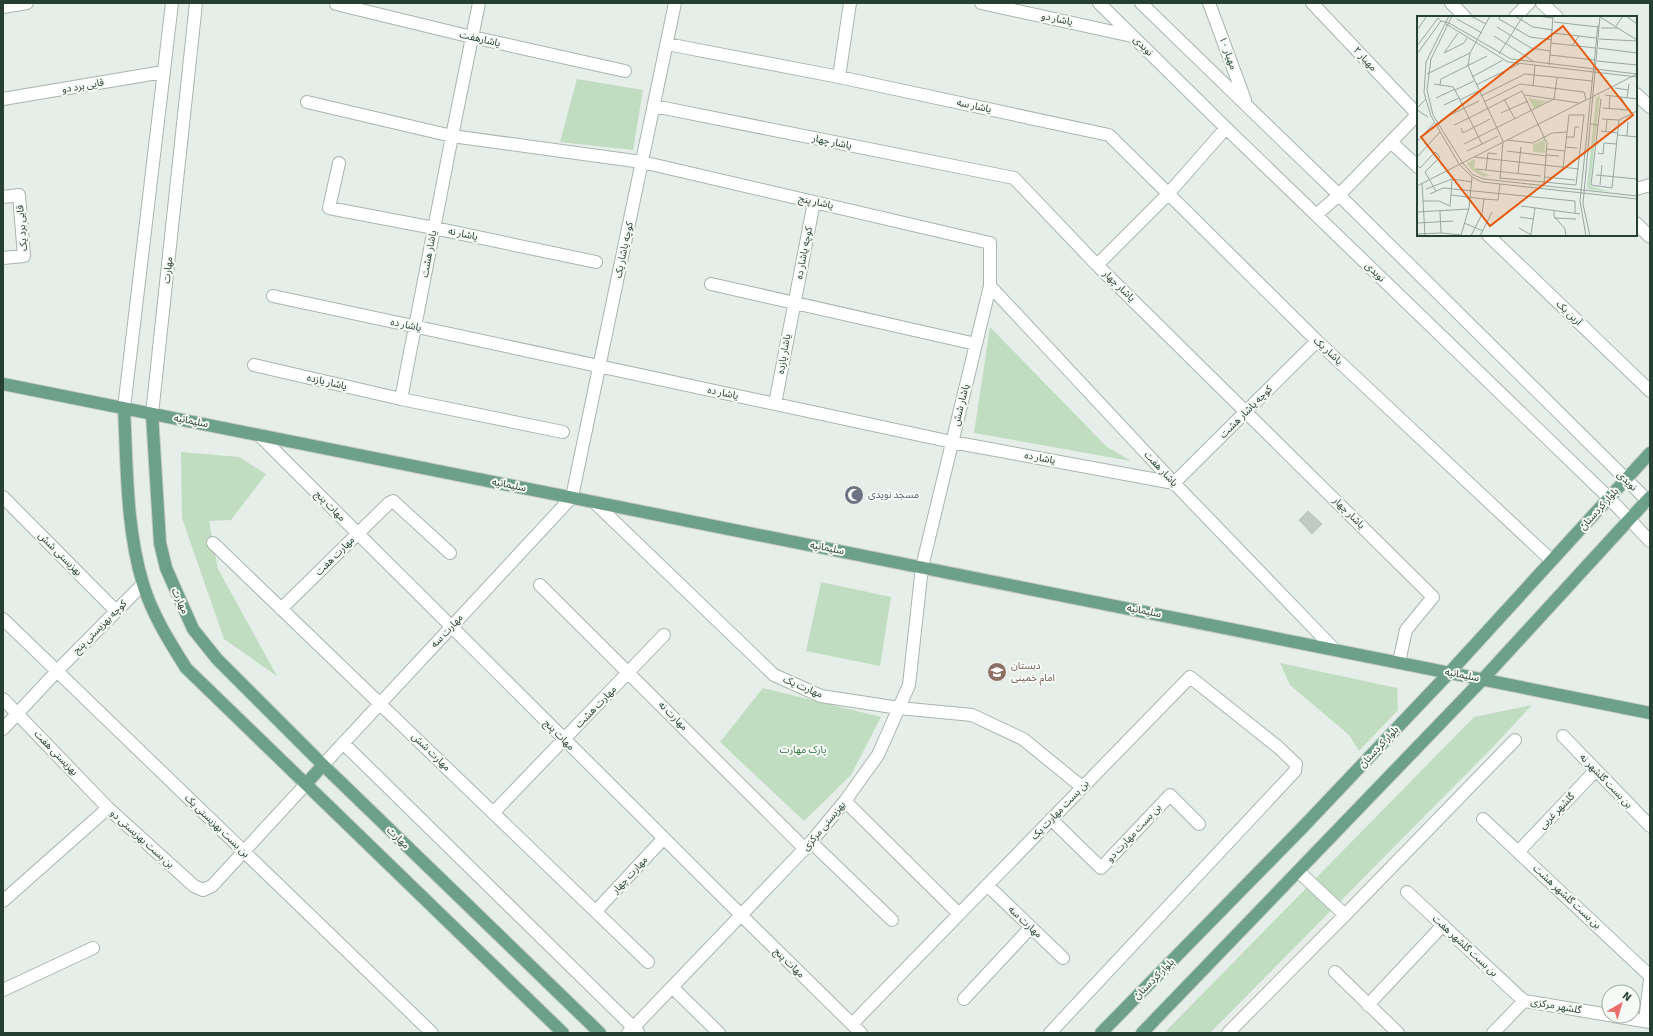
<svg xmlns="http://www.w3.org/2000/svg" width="1653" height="1036" font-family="Signika,'Noto Sans Arabic',sans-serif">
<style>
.green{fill:#c0ddc1}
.building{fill:#becbc3;stroke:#b8c7be}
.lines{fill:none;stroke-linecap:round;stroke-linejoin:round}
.minor-casing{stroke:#a8b6ae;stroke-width:14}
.major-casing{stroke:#c2c9c6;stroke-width:14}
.minor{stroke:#fff;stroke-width:12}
.major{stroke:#6da088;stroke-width:12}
.labels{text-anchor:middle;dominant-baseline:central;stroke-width:4;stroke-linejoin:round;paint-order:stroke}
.street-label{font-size:10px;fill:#253f32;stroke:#f6faf7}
.worship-label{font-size:10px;fill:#5b616d;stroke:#f6faf7;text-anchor:start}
.education-label{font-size:10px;fill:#785e54;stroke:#f6faf7;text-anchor:start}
.park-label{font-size:10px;fill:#31743d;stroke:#f6faf7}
.inset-road{fill:none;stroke:#98a89f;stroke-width:1}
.view{fill:#e8590c;fill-opacity:0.15;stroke:#e8590c;stroke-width:2}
.inset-edge{fill:none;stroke:#253f32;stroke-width:2}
</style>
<rect width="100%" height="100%" fill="#e5eee8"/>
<path class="green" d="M577 79 643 90 633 150 560 142Z
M990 327 1107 447 1131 461 974 433Z
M181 452 239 457 266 474 231 520 209 521 218 569 277 676 224 639 182 518Z
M821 582 891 597 880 666 806 651Z
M1280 663 1397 688 1398 710 1359 751 1349 735 1290 685Z
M763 688 881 717 851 775 804 821 720 742Z
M1532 705 1490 750 1210 1033H1164L1474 717Z"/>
<path class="building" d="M1308 511 1322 524 1312 534 1299 520Z"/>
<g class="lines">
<g class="minor-casing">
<path id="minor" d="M981 3 1132 36
M1099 3 1226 128 1609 498 1650 541
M1141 3 1339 195 1650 503
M1209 3 1245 100
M1312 3 1418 115
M1451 3 1465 17
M1542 3 1557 17
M336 4 472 37 625 71
M3 7 27 3
M1515 17 1529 3
M667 44 839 77 1109 135 1317 341 1551 560
M839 77 850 3
M1636 94 1650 107
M3 99 163 72
M307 102 452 136 479 3
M654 106 1014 178 1097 265 1433 597 1406 630 1399 662
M1391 142 1418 167
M339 163 329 208 434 228 596 262
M1636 189 1650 185
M3 197 19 195 24 256 3 258
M1316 215 1339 195 1418 114
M1636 223 1650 237
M1488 235 1650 391
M1097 265 1168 194 1226 128
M711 284 976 344
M990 286 1174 483 1334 649
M273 296 952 442 1174 483 1317 341
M254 365 401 399
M775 404 814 202
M124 408 172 3
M152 414 196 3
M563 432 401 399 452 136 642 162 990 243V286L922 567 909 685 878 755 845 801 811 842 628 1033
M259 435 742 916 861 1033
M3 497 116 611
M594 502 774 675 821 696 899 708 972 715 1023 739 1082 787
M213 543 648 962
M540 585 805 849
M281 609 389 503 393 501 450 553
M3 619 432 1033
M3 699 108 808
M3 729 57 671 143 584
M1563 736 1650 826
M343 743 638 1032
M323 765 572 497 675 3
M845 801 958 913
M494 812 664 635
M1051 819 1101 868 1170 795 1199 824
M1483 819 1650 976
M811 842 892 920
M1518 852 1596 770
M987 885 1063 958
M1407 892 1524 1001
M3 901 108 808 194 886 203 890 212 886 306 784
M596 911 663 839
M1345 915 1515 740
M1335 972 1398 1033
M673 988 719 1033
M3 990 93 948
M964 999 1031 927
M1368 1005 1443 925
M1613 1016 1650 1022
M1645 1021 1650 979
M852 1024 1190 677 1278 747 1296 764 1295 771 1050 1033
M1228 1033 1345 915 1299 872
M1493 1033 1524 1001 1609 1015"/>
</g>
<g class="major-casing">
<path id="major" d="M3 384 1650 713
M124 408C127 466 126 528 143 584 152 614 169 641 186 668L563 1033
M152 414 160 543 166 568 193 629 217 659 323 765 600 1033
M306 784 323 765
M1101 1033 1303 827 1450 672 1650 453
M1142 1033 1483 679 1650 497"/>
</g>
<use href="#minor" class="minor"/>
<use href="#major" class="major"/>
</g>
<defs>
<g id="mosque-disc" transform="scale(1)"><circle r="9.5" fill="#6b7280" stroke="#f6faf7"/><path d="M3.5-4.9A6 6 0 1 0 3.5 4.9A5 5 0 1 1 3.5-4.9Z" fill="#fff"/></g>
<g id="school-disc" transform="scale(1)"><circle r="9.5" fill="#8d6e63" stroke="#f6faf7"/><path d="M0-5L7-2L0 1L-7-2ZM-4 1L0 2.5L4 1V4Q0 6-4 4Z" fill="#fff"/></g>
</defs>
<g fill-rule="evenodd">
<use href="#mosque-disc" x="854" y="495"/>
<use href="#school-disc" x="997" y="672"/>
</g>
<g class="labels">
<g class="street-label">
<text transform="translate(1057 19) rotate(12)">یاشار دو</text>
<text transform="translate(480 39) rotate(13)">یاشارهفت</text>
<text transform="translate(1143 46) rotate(45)">نویدی</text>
<text transform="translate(1228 53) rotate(70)">مهیار ۱۰</text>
<text transform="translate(1365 59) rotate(47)">مهیار ۲</text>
<text transform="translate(83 86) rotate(-10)">قایی برد دو</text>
<text transform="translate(974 106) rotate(12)">یاشار سه</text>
<text transform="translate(832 142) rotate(11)">یاشار چهار</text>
<text transform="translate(816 202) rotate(13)">یاشار پنج</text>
<text transform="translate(22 228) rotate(-95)">قایی برد یک</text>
<text transform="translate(463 234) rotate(12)">یاشار نه</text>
<text transform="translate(624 250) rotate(-78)">کوچه یاشار یک</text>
<text transform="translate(804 253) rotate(-79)">کوچه یاشار ده</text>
<text transform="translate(429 254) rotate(-79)">یاشار هشت</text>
<text transform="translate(168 270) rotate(-84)">مهارت</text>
<text transform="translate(1375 272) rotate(44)">نویدی</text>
<text transform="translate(1119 286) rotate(44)">یاشار چهار</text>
<text transform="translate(1569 313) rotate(44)">آرین یک</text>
<text transform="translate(406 325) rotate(12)">یاشار ده</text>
<text transform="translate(1328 351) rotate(43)">یاشار یک</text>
<text transform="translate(784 354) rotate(-80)">یاشار یازده</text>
<text transform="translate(327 382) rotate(13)">یاشار یازده</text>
<text transform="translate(723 393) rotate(12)">یاشار ده</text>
<text transform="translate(961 405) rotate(-76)">یاشار شش</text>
<text transform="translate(1246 412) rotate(-45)">کوچه یاشار هشت</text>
<text transform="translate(191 421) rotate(11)">سلیمانیه</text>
<text transform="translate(1040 458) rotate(11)">یاشار ده</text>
<text transform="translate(1161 469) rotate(47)">یاشار هفت</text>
<text transform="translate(1627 481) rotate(44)">نویدی</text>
<text transform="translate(509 485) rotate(11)">سلیمانیه</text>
<text transform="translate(330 506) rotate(45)">مهات پنج</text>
<text transform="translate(1599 509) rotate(-48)">بلوار کردستان</text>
<text transform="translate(1349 513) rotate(45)">یاشار چهار</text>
<text transform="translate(827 548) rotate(11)">سلیمانیه</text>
<text transform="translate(60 554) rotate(45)">بهزیستی شش</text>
<text transform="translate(335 556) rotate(-45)">مهارت هفت</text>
<text transform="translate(180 601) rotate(65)">مهارت</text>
<text transform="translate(1144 611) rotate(11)">سلیمانیه</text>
<text transform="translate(100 627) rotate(-45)">کوچه بهزیستی پنج</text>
<text transform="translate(447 631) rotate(-47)">مهارت سه</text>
<text transform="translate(1462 675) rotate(11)">سلیمانیه</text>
<text transform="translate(803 687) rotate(23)">مهارت یک</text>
<text transform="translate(596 707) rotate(-46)">مهارت هشت</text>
<text transform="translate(673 716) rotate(45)">مهارت نه</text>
<text transform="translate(559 735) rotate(45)">مهات پنج</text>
<text transform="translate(1379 747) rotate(-47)">بلوار کردستان</text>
<text transform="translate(431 752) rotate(44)">مهارت شش</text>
<text transform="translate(56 753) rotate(46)">بهزیستی هفت</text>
<text transform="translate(1606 781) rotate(46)">بن بست گلشهر نه</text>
<text transform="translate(1060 810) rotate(-46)">بن بست مهارت یک</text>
<text transform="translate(1557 811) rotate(-46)">گلشهر غربی</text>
<text transform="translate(217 826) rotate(44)">بن بست بهزیستی یک</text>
<text transform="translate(824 826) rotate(-50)">بهزیستی مرکزی</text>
<text transform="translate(1134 833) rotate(-47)">بن بست مهارت دو</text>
<text transform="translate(398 838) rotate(44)">مهارت</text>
<text transform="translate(142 839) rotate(42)">بن بست بهزیستی دو</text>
<text transform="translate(630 875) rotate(-47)">مهارت چهار</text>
<text transform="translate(1567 897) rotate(43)">بن بست گلشهر هشت</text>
<text transform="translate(1025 922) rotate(43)">مهارت سه</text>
<text transform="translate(1465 946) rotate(43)">بن بست گلشهر هفت</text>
<text transform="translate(789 963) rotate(44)">مهات پنج</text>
<text transform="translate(1154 979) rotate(-45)">بلوار کردستان</text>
<text transform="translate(1556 1006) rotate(10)">گلشهر مرکزی</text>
</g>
<g class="worship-label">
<text x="868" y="495">مسجد نویدی</text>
</g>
<g class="education-label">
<text x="1011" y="666">دبستان<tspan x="1011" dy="12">امام خمینی</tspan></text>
</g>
<g class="park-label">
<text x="803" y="750">پارک مهارت</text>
</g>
</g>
<g transform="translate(1417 16)">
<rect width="220" height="220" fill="#e5eee8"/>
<path d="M183 78 173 170 194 176 171 173 170 170 179 83ZM111 82 129 85 132 84 117 93ZM128 123V137L116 136V129ZM55 144H58L57 152 73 160 66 161 54 153 50 148Z" fill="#c0ddc1"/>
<path class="inset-road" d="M32 0 9 46 7 77 14 100 42 148M35 0 14 43 10 74 16 99 45 146M54 0 69 8M73 0 53 37 51 50 86 125 83 163M83 0 82 3 113 21 135 24M98 0 116 11 136 14M120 0 136 2M136 0 134 27 178 32M209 0 220 8M183 1 220 24M40 3 65 17M137 6 181 11M29 8 91 46 220 61M199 10 206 0M80 11 114 32 133 35M184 12H201M0 14 10 0M41 17 27 37 47 27 50 22M136 17 179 22M77 20 116 45M182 23 220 25M0 30 21 2 24 5M155 30 162 20M181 32 220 37M0 38 24 5 32 7 94 43 220 58M82 38 106 0M133 39 177 44M180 45 220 49M132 49 134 27M10 58 53 37M55 61 86 44M17 68 36 71 38 74 57 65M23 69 24 63 70 40M59 69 102 48M116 70 118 49M198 72 211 74M38 74 43 84 61 75M108 79 162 87M188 79 220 83M64 80 108 58 175 65M204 81 212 95M19 82 38 73M210 82 212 68M87 83 98 103M67 86 103 68 167 76 169 84M27 89 42 82M0 92 9 83M186 92 211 94M192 92 193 80M0 94 11 101M84 97 111 85M33 99 62 85M185 103 202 104M174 108 181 109 174 169 195 172 202 104 220 95M37 109 52 102 43 84M181 109 184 83M44 112 46 117 73 103M184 115 201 117M189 115 190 103M201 119 220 121M81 120 65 128 52 102 105 75 130 127 127 168M210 120 211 106M149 121H157L158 111H162M90 124 116 127 135 117 150 116M0 126 17 107M47 128 137 83 140 62M148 131 160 132M130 133 148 135M50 135 65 128M90 135 130 140M181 137 186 138 187 127 200 128M130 139 142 140M0 141 23 116M57 141 162 153M45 146 56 159 67 163 220 180M42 148 55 161 65 166 220 183M0 149 3 152 18 136 23 141 8 156M59 153 124 160M69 154 71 137 80 138M8 156 19 175M101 158 104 131M179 159 220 163M128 161 158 164M83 162 159 169 167 99H152L146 152M55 166 35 163 34 179 67 183M5 167 8 220M183 169 185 149M0 170 220 58M9 173 35 163M13 178 26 172 158 185V197M6 185H22L33 190 34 179M104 190 163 198M137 194V200L148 213 149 220M23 195 24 217 44 219 52 192 55 161M0 196 52 193M103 201 116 203M137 202 159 203M0 207 36 205M47 207 66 215M102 212 116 220M0 218 24 217M114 218 118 192M54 220 65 198 67 183 81 184 83 168M63 220 75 196M169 220 163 185 181 9M173 220 166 188 183 0"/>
<path class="view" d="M146 10 216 99 73 210 4 121Z"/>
<rect width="220" height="220" class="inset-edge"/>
</g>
<rect width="1653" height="1036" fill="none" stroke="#253f32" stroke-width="8"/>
<g transform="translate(1621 1004) rotate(38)"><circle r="19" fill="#f6faf7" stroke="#a2afa8"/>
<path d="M0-3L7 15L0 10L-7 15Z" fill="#ea6b67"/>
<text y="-6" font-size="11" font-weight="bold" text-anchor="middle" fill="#253f32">N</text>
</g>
</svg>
